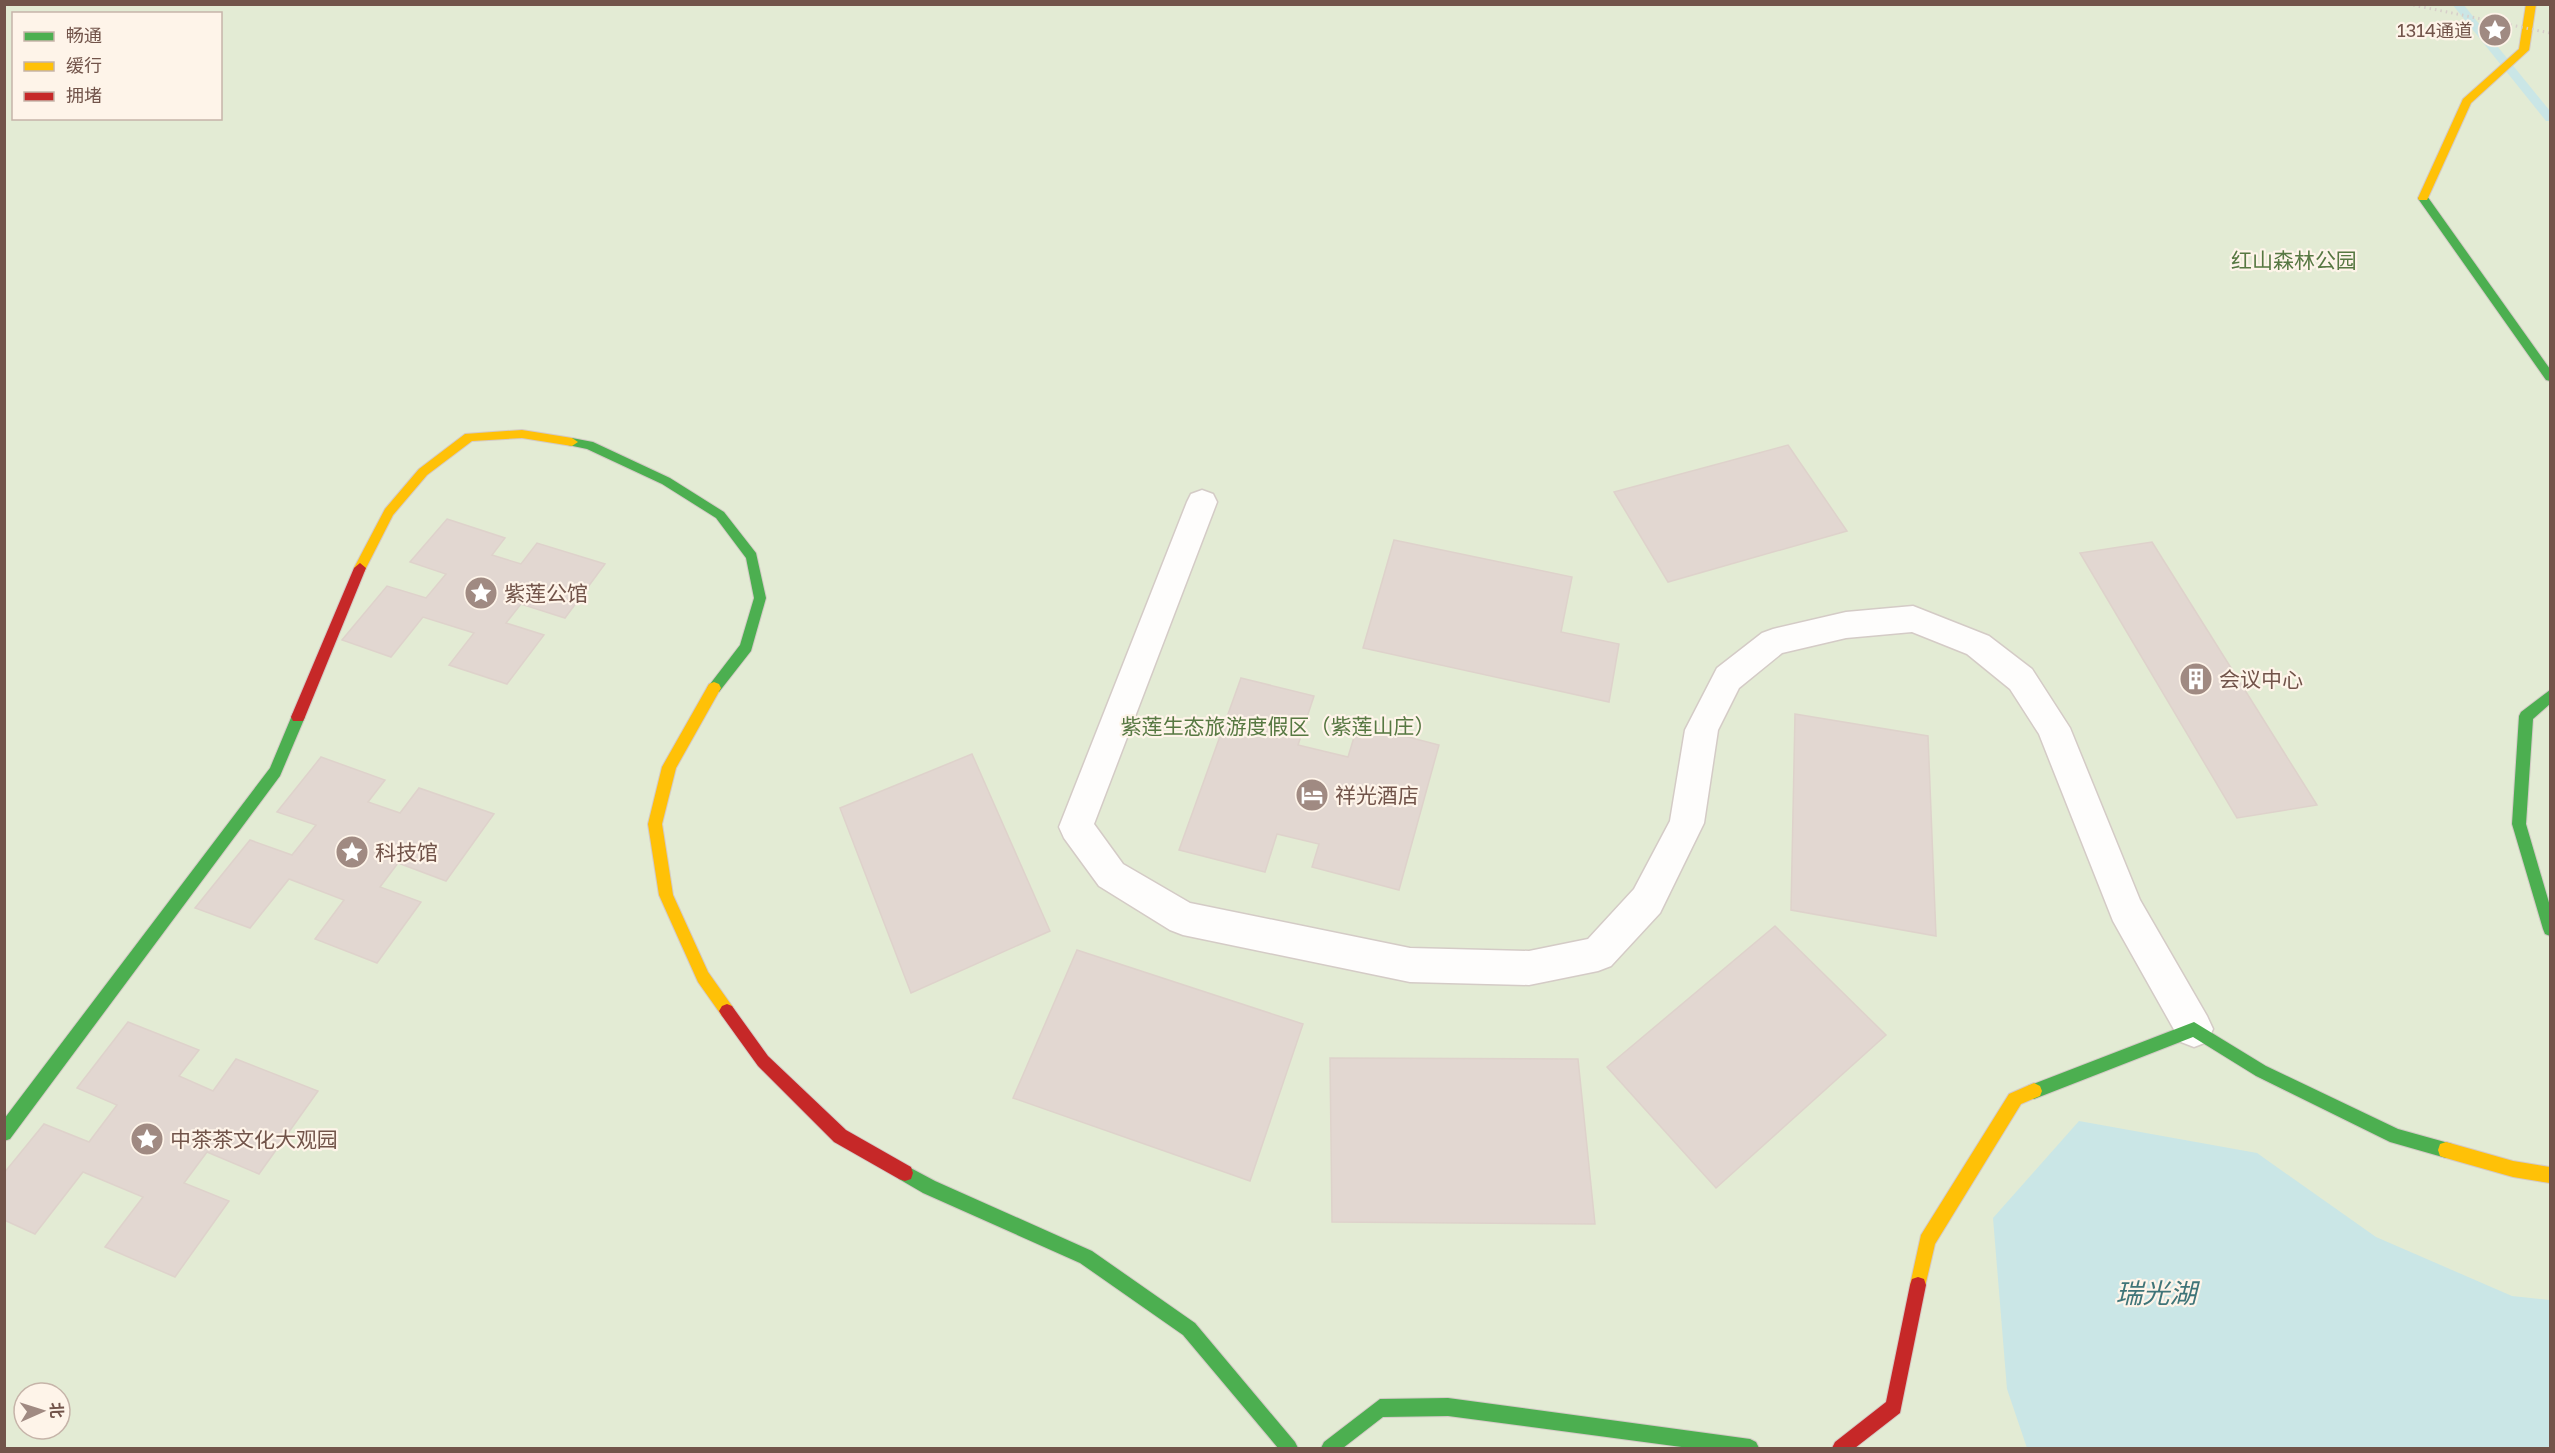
<svg xmlns="http://www.w3.org/2000/svg" width="2555" height="1453" font-family="'Golos Text','Noto Sans SC',sans-serif">
<style>
.green{fill:#e3ebd4;fill-rule:evenodd}
.water{fill:#cae6e6}
.lines{fill:none;stroke-linecap:round;stroke-linejoin:round}
.stream{fill:#cae6e6;fill-rule:evenodd}
.building{fill:#e2d7d1;stroke:#ded2cb;stroke-width:1.5}
.street-casing{stroke:#d4cbc6;stroke-width:3}
.fast-casing{stroke:#d4cac6;stroke-width:2}
.slow-casing{stroke:#d4cac6;stroke-width:2}
.jam-casing{stroke:#d4cac6;stroke-width:2}
.street{fill:#fefdfc;fill-rule:evenodd}
.fast{fill:#4caf50;fill-rule:evenodd}
.slow{fill:#ffc107;fill-rule:evenodd}
.jam{fill:#c62828;fill-rule:evenodd}
.path-bridge{stroke:#d7ceca;stroke-width:3;stroke-dasharray:1.5 4;stroke-linecap:butt}
.labels{text-anchor:middle;dominant-baseline:central;stroke-width:4.5;stroke-linejoin:round;paint-order:stroke}
.far-poi-label{font-size:18px;fill:#72544a;stroke:#fef4e9;text-anchor:end}
.park-label{font-size:21px;fill:#577842;stroke:#fef4e9}
.poi-label{font-size:21px;fill:#72544a;stroke:#fef4e9;text-anchor:start}
.near-water-label{font-size:27px;font-style:italic;fill:#3f7478;stroke:#fef4e9}
</style>
<rect width="100%" height="100%" fill="#f5efe9"/>
<path class="green" d="M5 5H2550V1448H5ZM14 14H220V118H14ZM24 1393H60V1429H24Z"/>
<path class="water" d="M2079 1121 2257 1153 2376 1237 2512 1296 2550 1300V1448H2027L2007 1389 1993 1218Z"/>
<g class="lines">
<path class="stream" d="M2452 4H2463L2550 111V121H2546Z"/>
</g>
<path class="building" d="M1788 445 1847 531 1668 582 1614 492Z
M447 519 505 538 492 555 521 564 537 543 605 564 565 618 521 604 506 623 544 635 507 684 449 665 474 633 423 617 391 657 342 640 387 586 426 598 446 574 410 562Z
M1394 540 1572 577 1561 632 1619 644 1609 702 1363 648Z
M2152 542 2317 805 2237 818 2080 553Z
M1241 678 1314 696 1298 745 1348 757 1358 724 1439 745 1399 890 1312 867 1319 844 1277 834 1265 872 1179 850Z
M1795 714 1928 736 1936 936 1791 910Z
M972 754 1050 931 911 993 840 808Z
M321 757 385 780 368 802 400 813 419 788 494 814 446 881 398 863 380 887 421 902 377 963 315 939 344 900 289 879 250 928 195 908 250 840 292 855 316 825 277 812Z
M1775 926 1886 1035 1716 1188 1607 1067Z
M1077 950 1303 1024 1250 1181 1013 1098Z
M128 1022 199 1050 179 1076 213 1091 236 1059 318 1091 259 1174 207 1152 184 1183 229 1201 175 1277 105 1247 143 1197 83 1172 35 1234 4 1220V1173L44 1124 89 1142 117 1105 77 1088Z
M1330 1058 1578 1059 1595 1224 1332 1222Z"/>
<g class="lines">
<g class="street-casing">
<path id="street" d="M1202 490 1213 494 1217 502 1094 824 1123 864 1190 903 1410 948 1529 951 1588 939 1634 889 1670 821 1685 730 1717 668 1762 633 1773 629 1846 612 1913 606 1989 636 2032 669 2070 728 2140 900 2207 1016 2213 1029 2207 1042 2194 1047 2181 1042 2113 921 2039 734 2010 689 1967 654 1912 632 1846 638 1782 653 1739 688 1718 730 1704 823 1660 913 1611 966 1598 971 1529 985 1410 982 1183 935 1170 930 1099 886 1064 838 1059 827 1187 502 1191 494Z"/>
</g>
<g class="fast-casing">
<path id="fast" d="M2423 194 2427 196 2550 369V381L2546 380 2419 200 2418 198Z
M572 438 593 442 670 478 724 512 756 553 766 598 751 651 719 692H709L707 688 740 645 754 598 746 558 716 518 662 484 587 449 568 445 566 442 568 439Z
M2550 690V704L2533 719 2526 824 2550 906V936L2545 934 2543 929 2512 824 2519 716 2521 712Z
M298 711 303 713 305 717 280 776 10 1139 4 1141V1119L270 768 293 713Z
M2194 1022 2266 1066 2398 1129 2452 1144 2454 1150 2452 1156 2446 1158 2390 1142 2256 1076 2193 1037 2034 1099 2028 1096 2026 1091 2028 1086Z
M905 1165 935 1181 1092 1251 1195 1323 1295 1442 1298 1448H1278L1183 1335 1080 1263 923 1193 899 1179 897 1173 899 1167Z
M1448 1398 1750 1439 1756 1442 1759 1448H1689L1448 1416 1383 1417 1343 1448H1321L1324 1442 1380 1399Z"/>
</g>
<g class="slow-casing">
<path id="slow" d="M2526 4H2536L2529 50 2471 103 2428 198 2427 200H2419L2418 198 2463 99 2519 49Z
M522 430 572 438 578 442 572 446 522 438 472 441 427 475 393 515 364 572H356L354 568 385 509 419 469 465 434Z
M714 682 719 684 721 688 676 768 662 824 673 895 708 972 732 1006 735 1011 732 1016 727 1018 722 1016 698 982 659 895 648 824 662 767 709 684Z
M2034 1083 2040 1086 2042 1091 2040 1096 2021 1104 1935 1244 1924 1291 1918 1293 1912 1291 1910 1285 1921 1235 2009 1094Z
M2446 1142 2513 1161 2550 1167V1183L2513 1177 2446 1158 2440 1156 2438 1150 2440 1144Z"/>
</g>
<g class="jam-casing">
<path id="jam" d="M360 563 366 568 305 717 303 721H293L291 717 354 568Z
M727 1004 732 1006 768 1056 846 1130 911 1167 913 1173 911 1179 905 1181 899 1179 834 1142 758 1066 722 1016 719 1011 722 1006Z
M1918 1277 1924 1279 1926 1285 1900 1413 1855 1448H1832L1835 1442 1886 1402 1910 1285 1912 1279Z"/>
</g>
<use href="#street" class="street"/>
<use href="#fast" class="fast"/>
<use href="#slow" class="slow"/>
<use href="#jam" class="jam"/>
<path class="path-bridge" d="M2408 4 2550 33"/>
</g>
<defs>
<g id="sight-disc" transform="scale(1.725)"><circle r="9.5" fill="#a08a82" stroke="#fef4e9"/><path d="M0-6L1.8-2.2L6-1.7L2.9 1.2L3.7 5.4L0 3.3L-3.7 5.4L-2.9 1.2L-6-1.7L-1.8-2.2Z" fill="#fff"/></g>
<g id="building-disc" transform="scale(1.725)"><circle r="9.5" fill="#a08a82" stroke="#fef4e9"/><path d="M-4-6H4V6H1V3H-1V6H-4ZM-2.5-4.3h1.7v1.8h-1.7ZM.8-4.3h1.7v1.8H.8ZM-2.5-1h1.7V.8h-1.7ZM.8-1h1.7V.8H.8Z" fill="#fff"/></g>
<g id="hotel-disc" transform="scale(1.725)"><circle r="9.5" fill="#a08a82" stroke="#fef4e9"/><path d="M-6-4.5h1.5V1H6V5H4.5V3h-9V5H-6ZM-4 0a1.8 1.8 0 1 1 3.6 0ZM.5 0V-2.5h3Q6-2.5 6 0Z" fill="#fff"/></g>
</defs>
<g fill-rule="evenodd">
<use href="#sight-disc" x="2495" y="30"/>
<use href="#sight-disc" x="481" y="593"/>
<use href="#building-disc" x="2196" y="679"/>
<use href="#hotel-disc" x="1312" y="795"/>
<use href="#sight-disc" x="352" y="852"/>
<use href="#sight-disc" x="147" y="1139"/>
</g>
<g class="labels">
<g class="far-poi-label">
<text x="2472" y="30">1314通道</text>
</g>
<g class="park-label">
<text x="2294" y="260">红山森林公园</text>
<text x="1278" y="726">紫莲生态旅游度假区（紫莲山庄）</text>
</g>
<g class="poi-label">
<text x="504" y="593">紫莲公馆</text>
<text x="2219" y="679">会议中心</text>
<text x="1335" y="795">祥光酒店</text>
<text x="375" y="852">科技馆</text>
<text x="170" y="1139">中茶茶文化大观园</text>
</g>
<g class="near-water-label">
<text x="2156" y="1293">瑞光湖</text>
</g>
</g>
<rect width="2555" height="1453" fill="none" stroke="#72544a" stroke-width="12"/>
<rect x="12" y="12" width="210" height="108" fill="#fef4e9" stroke="#c6b4a9" stroke-width="1.5"/>
<rect x="24" y="32" width="30" height="9" fill="#4caf50" stroke="#c6b4a9" stroke-width="1.5"/>
<text x="66" y="42" font-size="18" fill="#72544a">畅通</text>
<rect x="24" y="62" width="30" height="9" fill="#ffc107" stroke="#c6b4a9" stroke-width="1.5"/>
<text x="66" y="72" font-size="18" fill="#72544a">缓行</text>
<rect x="24" y="92" width="30" height="9" fill="#c62828" stroke="#c6b4a9" stroke-width="1.5"/>
<text x="66" y="102" font-size="18" fill="#72544a">拥堵</text>
<g transform="translate(42 1411) rotate(87)"><circle r="28" fill="#fef4e9" stroke="#c6b4a9" stroke-width="1.5"/>
<path d="M0-4.5L10 22L0 15L-10 22Z" fill="#a08a82"/>
<text y="-9" font-size="16" font-weight="bold" text-anchor="middle" fill="#72544a">北</text>
</g>
</svg>
